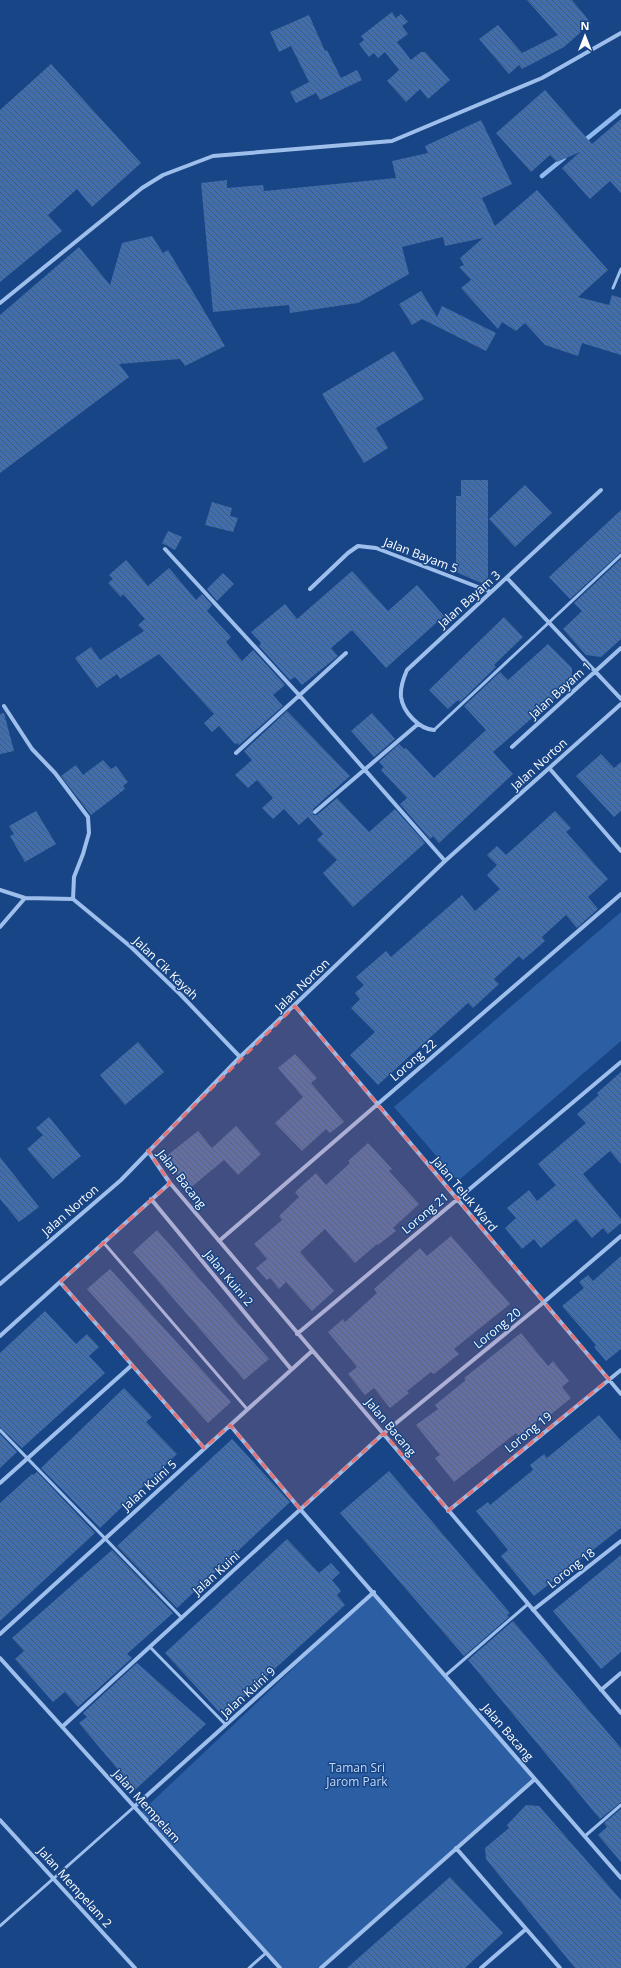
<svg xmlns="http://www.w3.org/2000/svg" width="621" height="1968" font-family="'Open Sans',sans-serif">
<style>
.green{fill:#2b5ea3}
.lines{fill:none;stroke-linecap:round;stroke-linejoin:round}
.stream{stroke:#90baef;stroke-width:4.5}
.building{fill:url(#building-back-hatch)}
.service{stroke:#9ebfec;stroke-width:3}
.minor{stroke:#9ebfec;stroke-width:4}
.marked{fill:#e47373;fill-opacity:0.2;stroke:#e47373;stroke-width:3;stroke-dasharray:8 5;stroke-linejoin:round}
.labels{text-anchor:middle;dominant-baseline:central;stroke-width:3;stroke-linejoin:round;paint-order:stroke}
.street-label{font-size:12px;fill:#fff;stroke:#184585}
.park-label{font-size:12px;fill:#c3daf9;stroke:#184585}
</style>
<defs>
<pattern id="building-back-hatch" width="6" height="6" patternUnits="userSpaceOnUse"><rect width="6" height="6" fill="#416fae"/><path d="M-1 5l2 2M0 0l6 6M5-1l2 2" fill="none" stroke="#485a73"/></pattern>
</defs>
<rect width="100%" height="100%" fill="#184585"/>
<path class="green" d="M621 912V1041L458 1181 394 1107Z
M374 1592 535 1779 321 1968H280L140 1813Z"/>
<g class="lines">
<path class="stream" d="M584 141 621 111
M542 176 564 158"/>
</g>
<path class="building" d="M527 0H572L591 23 564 47 522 69 519 65 509 74 479 39 498 25 522 53 558 35Z
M392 12 396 18 401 14 408 22 402 26 408 34 397 42 411 60 421 52H425L450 80 428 99 420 89 406 102 387 81 399 70 385 52 378 58 374 53 369 57 359 44 364 40 361 36Z
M309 15 325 51 327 50 341 78 357 70 362 80 320 100 316 93 296 103 290 92 309 82 291 46 279 52 270 32Z
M51 64 141 163 92 207 77 189 48 215 62 231 0 282V110Z
M545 90 592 144 621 119V193L610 181 590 199 562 168 580 152 557 162 550 155 531 172 496 133Z
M481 120 512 184 482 198 495 226 537 190 608 270 578 297 609 305 612 295 621 298V355L582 343 578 356 545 345 525 323 516 331 502 322 498 329 461 288 471 280 459 267 464 265 460 258 483 238 445 246 443 237 402 247 409 274 358 303 290 313 289 305 213 312 201 183 227 180V188L263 185 264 191 396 178 392 161 428 153 425 146Z
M152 236 163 253 168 250 225 346 185 366 180 359 119 364 129 377 0 473V315L79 247 110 285 122 243Z
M421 291 437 317 442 306 496 333 486 351 422 319 412 325 399 304Z
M394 351 424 399 376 428 388 448 364 463 322 394Z
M461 480H488V586L456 572V496H461Z
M525 485 552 513 515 547 489 519Z
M212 502 232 508 230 516 238 518 233 532 205 525Z
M621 510V552L570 599 549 577Z
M168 531 182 537 175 550 162 543Z
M621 559V639L601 657 586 655 563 629 582 611 574 603Z
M126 560 148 586 169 568 196 600 202 594 212 605 207 611 231 637 226 642 242 661 253 650 285 685 273 695 283 706 239 745 237 743 235 744 219 726 212 732 204 723 214 714 159 654 120 679 117 674 97 688 75 658 91 647 100 660 144 631 138 625 145 619 123 594 121 597 108 583 113 579 109 575Z
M352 571 388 611 417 585 444 616 386 668 352 630 331 648 338 656 302 685 295 677 290 680 259 646 261 643 251 632 285 604 297 619Z
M223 573 234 584 217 601 207 589Z
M504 617 523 637 494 665 496 667 460 702 458 700 448 709 429 690Z
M548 644 572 668V683L493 752 513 774 439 843 433 836 430 839 400 804 407 798 381 770 384 767 379 762 399 744 404 749 406 748 434 778 486 730 464 706 500 672 508 680Z
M287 711 350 776 313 809V815H317L337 798 369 832 395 809 425 843 353 907 323 873 337 860 317 840 323 834 308 817 299 825 284 809 273 819 262 808 273 798 257 780 248 788 235 775 252 760 244 751Z
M4 713 14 751 0 754V714Z
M372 713 395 739 374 757 351 731Z
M601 754 614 768 621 762V811L614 817 576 776Z
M103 760 111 769 116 766 128 782 123 786 125 789 91 815 61 776 76 765 83 775Z
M36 811 56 844 25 862 10 836 14 834 9 826Z
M555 811 571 828 566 832 608 879 588 897 598 909 577 928 566 915 542 937 545 941 523 960 519 956 494 979 499 984 473 1008 468 1003 378 1085 350 1055 375 1032 351 1008 360 999 355 993 364 985 356 977 386 951 391 957 462 895 475 911 500 889 487 875 497 865 487 855 497 846 506 855Z
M138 1042 164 1072 125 1105 100 1075Z
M295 1054 317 1078 311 1083 344 1122 330 1133 326 1129 302 1151 275 1123 303 1097 278 1068Z
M621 1072V1164L610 1151 583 1174 621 1219V1223L608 1234 603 1228 592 1238 576 1219 541 1248 534 1239 522 1249 505 1228 516 1218 507 1208 529 1190 537 1201 556 1185 538 1164 586 1123 577 1114 599 1095 597 1093Z
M49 1117 81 1156 53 1179 27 1149 43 1135 36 1128Z
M236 1126 261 1154 238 1175 224 1160 189 1189 164 1158 198 1131 212 1148Z
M368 1143 392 1169 389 1171 419 1204 393 1228 396 1231 378 1245 377 1244 355 1263 325 1229 300 1252 334 1291 312 1311 286 1282 279 1289 270 1278 267 1280 256 1268 267 1259 254 1244 282 1220 279 1216 299 1197 295 1192 316 1173 326 1185 350 1163 348 1161Z
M0 1157 39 1207 19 1222 0 1199Z
M157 1230 269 1359 244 1380 133 1252Z
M451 1236 510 1304 454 1349 459 1354 434 1374 431 1372 407 1391 409 1393 390 1408 374 1388 365 1395 348 1374 357 1367 328 1332 343 1319 345 1322 377 1293 374 1289 420 1248 427 1256Z
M621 1256V1349L606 1361 594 1347 596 1345 562 1306 584 1288 579 1282 588 1275 593 1281Z
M110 1269 231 1402 208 1423 87 1289Z
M45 1311 76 1344 87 1334 99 1347 89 1356 105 1373 22 1448 0 1427V1353Z
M521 1333 548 1366 553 1361 569 1381 562 1387 571 1398 550 1415 548 1412 519 1436 516 1433 454 1482 435 1458 440 1455 416 1425 438 1409 435 1405 466 1380 464 1378Z
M124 1388 152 1417 146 1422 177 1454 100 1528 41 1468Z
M599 1415 621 1441V1528L534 1596 501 1556 508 1550 476 1511 488 1502 490 1505 533 1470 530 1465 544 1454 547 1458Z
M0 1434 17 1452 0 1468Z
M232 1439 290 1502 177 1608 117 1546Z
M389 1471 510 1613 507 1615 509 1617 464 1656 340 1513Z
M37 1472 95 1533 0 1621V1503L32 1474 33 1475Z
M287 1539 319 1573 331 1563 340 1573 332 1580 341 1591 337 1595 345 1605 223 1716 165 1653Z
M112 1550 173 1613 127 1654 132 1658 78 1707 65 1692 53 1702 15 1659 24 1651 12 1638Z
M621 1555V1652L601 1669 553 1611Z
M513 1621 621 1748V1802L600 1819 468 1660Z
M137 1663 206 1724 135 1790 79 1723 87 1717 83 1713Z
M526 1805 539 1806 621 1900V1968H575L486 1859 485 1848 509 1828 507 1825Z
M621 1809V1862L598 1835 607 1827 604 1823Z
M450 1877 503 1933 465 1968H347Z"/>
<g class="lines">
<path class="service" d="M613 288 621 269
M434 730 621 555
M103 1242 247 1409
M0 1430 182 1618
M150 1647 226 1725
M446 1675 528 1604
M585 1836 621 1805
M0 1926 134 1807
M249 1968 266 1953"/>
<path class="minor" d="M0 303 142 188 163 175 213 156 392 141 542 78 621 33
M165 549 300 696 445 861
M507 578 621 699
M310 589 348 553 358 546 376 548 491 592
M4 706 32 749 55 773 88 817 89 833 83 854 74 877 73 899
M434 730C419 729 403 712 401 697 400 687 403 679 407 670L601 490
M512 747 621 648
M236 753 346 653
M550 769 621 851
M315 812 418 724
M0 890 25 898 73 899 131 947 181 995 240 1057
M0 927 25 898
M295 1006 621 1394
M148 1151 170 1183 621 1713
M151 1199 291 1369
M219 1241 621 894
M60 1282 204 1448
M0 1284 121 1180 240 1057 445 861 621 704
M297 1334 621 1062
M0 1336 170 1183
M230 1425 300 1509 621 1878
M0 1483 132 1365
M448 1511 621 1370
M533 1610 621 1541
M0 1634 312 1351
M0 1658 280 1968
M601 1690 621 1673
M62 1727 384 1433 544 1302 621 1236
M134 1807 374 1592
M0 1820 135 1968
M456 1848 560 1968
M321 1968 535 1779
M481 1968 526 1929"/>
</g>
<path class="marked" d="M295 1006 609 1379 448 1511 384 1433 300 1509 230 1425 204 1448 60 1282 170 1183 148 1151Z"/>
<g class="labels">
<g class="street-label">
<text transform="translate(421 555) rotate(21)">Jalan Bayam 5</text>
<text transform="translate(469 599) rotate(-42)">Jalan Bayam 3</text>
<text transform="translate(560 690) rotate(-42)">Jalan Bayam 1</text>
<text transform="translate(539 764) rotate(-42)">Jalan Norton</text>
<text transform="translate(166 968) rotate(44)">Jalan Cik Kayah</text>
<text transform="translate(302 985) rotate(-44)">Jalan Norton</text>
<text transform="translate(413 1060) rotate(-41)">Lorong 22</text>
<text transform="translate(182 1179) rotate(52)">Jalan Bacang</text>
<text transform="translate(465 1194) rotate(50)">Jalan Teluk Ward</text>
<text transform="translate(70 1210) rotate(-41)">Jalan Norton</text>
<text transform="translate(425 1213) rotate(-40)">Lorong 21</text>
<text transform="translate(229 1278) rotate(50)">Jalan Kuini 2</text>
<text transform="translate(497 1328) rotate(-39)">Lorong 20</text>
<text transform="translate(391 1427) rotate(50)">Jalan Bacang</text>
<text transform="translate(528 1432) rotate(-39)">Lorong 19</text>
<text transform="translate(149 1485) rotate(-42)">Jalan Kuini 5</text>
<text transform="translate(571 1568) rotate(-38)">Lorong 18</text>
<text transform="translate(216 1573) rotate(-42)">Jalan Kuini</text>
<text transform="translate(248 1692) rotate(-42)">Jalan Kuini 9</text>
<text transform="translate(508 1732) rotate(49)">Jalan Bacang</text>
<text transform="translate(147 1806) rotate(48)">Jalan Mempelam</text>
<text transform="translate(75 1887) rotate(48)">Jalan Mempelam 2</text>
</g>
<g class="park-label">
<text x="357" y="1767">Taman Sri<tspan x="357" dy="14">Jarom Park</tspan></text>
</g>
</g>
<g transform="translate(585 36)" stroke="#184585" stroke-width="3" paint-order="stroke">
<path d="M0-3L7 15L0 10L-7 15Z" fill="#ffffff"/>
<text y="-6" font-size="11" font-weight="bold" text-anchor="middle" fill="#ffffff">N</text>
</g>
</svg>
